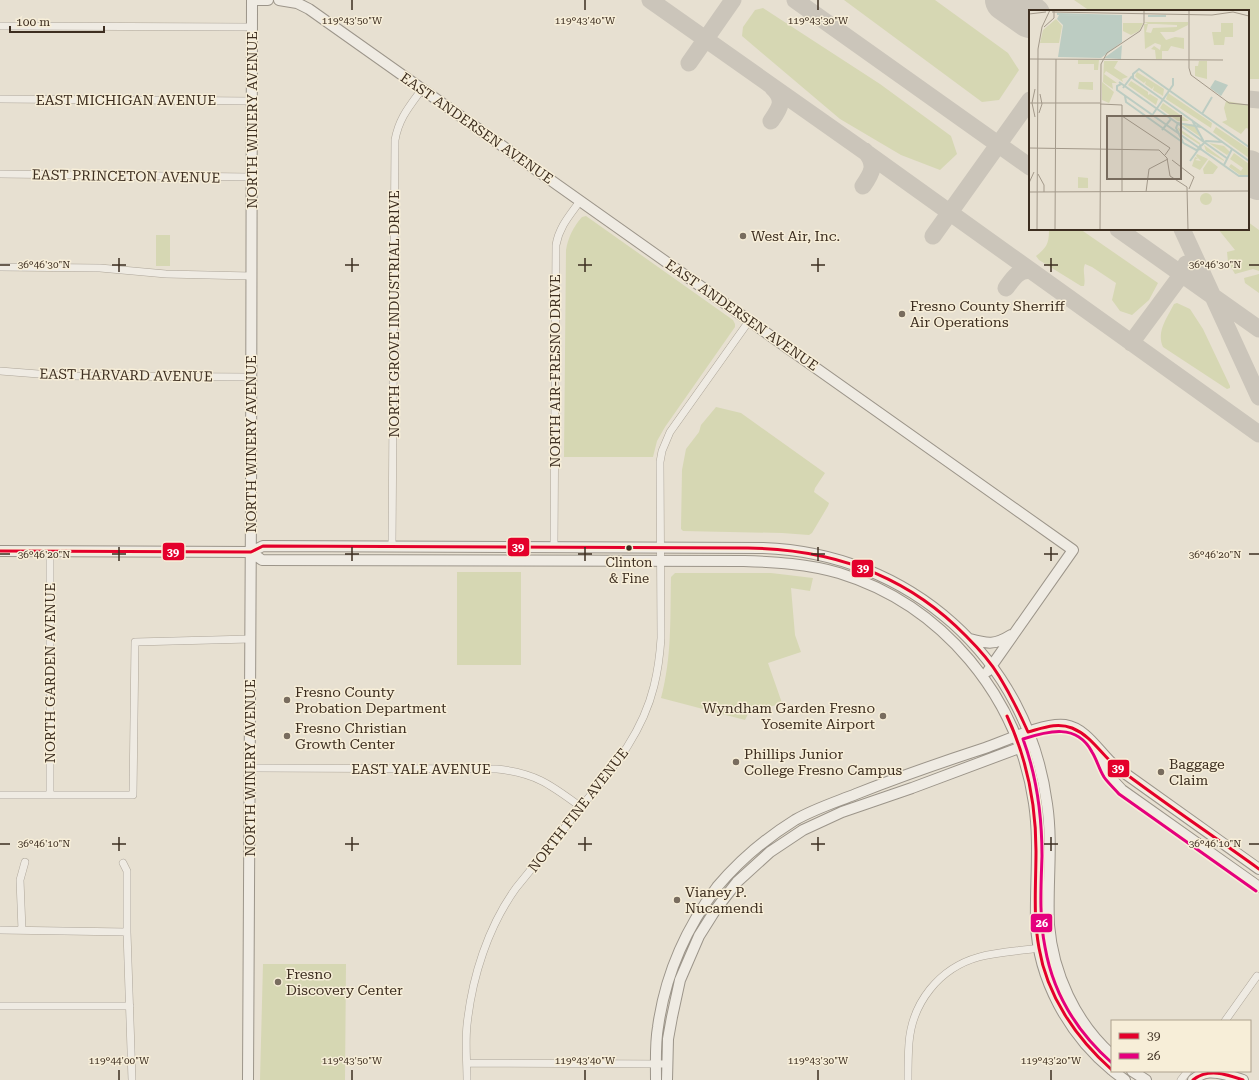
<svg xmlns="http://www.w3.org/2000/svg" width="1259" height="1080" font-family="'Roboto Serif',serif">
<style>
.green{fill:#d6d7b3}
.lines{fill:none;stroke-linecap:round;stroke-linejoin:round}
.taxiway{stroke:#cbc5ba;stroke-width:17}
.runway{stroke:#cbc5ba;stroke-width:42}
.street-casing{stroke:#ada599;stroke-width:8}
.secondary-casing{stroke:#9c958a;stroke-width:12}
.street{stroke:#efebe3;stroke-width:7}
.secondary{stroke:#efebe3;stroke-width:10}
.bus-1-casing{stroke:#f7eed8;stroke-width:6}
.bus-2-casing{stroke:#f7eed8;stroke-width:6}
.bus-1{stroke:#e4002b;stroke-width:3}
.bus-2{stroke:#e5007d;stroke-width:3}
.ticks{fill:none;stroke:#3d2e20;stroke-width:1.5}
.poi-dot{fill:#786c5e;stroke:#f7eed8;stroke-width:1.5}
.bus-dot{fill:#3d2e20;stroke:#f7eed8;stroke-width:1.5}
.labels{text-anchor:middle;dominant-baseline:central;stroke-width:3;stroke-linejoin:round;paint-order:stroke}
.bus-label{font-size:13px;fill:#3d2e20;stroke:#f7eed8}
.street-label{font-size:14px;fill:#3d2e20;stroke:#f7eed8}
.poi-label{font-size:14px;fill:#3d2e20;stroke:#f7eed8;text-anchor:start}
.inset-river{fill:none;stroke:#bcccc2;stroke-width:2}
.inset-road{fill:none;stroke:#a3998a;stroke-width:1}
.view{fill:#786c5e;fill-opacity:0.15;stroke:#786c5e;stroke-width:2}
.inset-edge{fill:none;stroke:#3d2e20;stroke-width:2}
.ticks-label{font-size:10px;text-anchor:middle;fill:#3d2e20;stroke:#f7eed8;stroke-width:3;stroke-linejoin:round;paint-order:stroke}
.line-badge{stroke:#f7eed8;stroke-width:1.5}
.badge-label{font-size:11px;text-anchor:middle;font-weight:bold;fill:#fff}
</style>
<rect width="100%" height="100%" fill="#e7e0d1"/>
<path class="green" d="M844 0H935L1008 53 1019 70 999 100 982 102Z
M1074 0H1259V79H1248V11H1090Z
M763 8 880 84 951 136 957 154 940 170 901 155 840 119 742 36 743 27 755 10Z
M586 216 733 320 735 324V327L665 427 657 441 653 457H564L566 250C568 238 573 227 582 217Z
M1248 222 1259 230V271L1253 269 1235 274 1228 262 1227 252 1235 250 1218 229H1248Z
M1046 229H1080L1158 283 1149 300 1132 315 1120 311 1112 300 1116 283 1092 267 1085 264C1082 271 1086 278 1084 286H1081L1039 260 1036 256C1046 248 1049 244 1049 231Z
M156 235H170V266H156Z
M1259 274V293L1245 283 1244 278Z
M1177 303 1190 309 1203 329 1230 386V388L1227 389 1163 347C1156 332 1167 318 1174 304Z
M716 407 741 413 825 473 815 488 814 492 829 503 828 506 812 533 809 535 782 533 683 531 681 529 682 470 686 449 699 432 701 425Z
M457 572H521V665H457Z
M675 573H771L813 578 810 591 791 588 795 635 801 652 768 663 782 703 748 714 745 720 661 698C672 656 670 619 671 577Z
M263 964H346L345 1080H260Z"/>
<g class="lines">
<path class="taxiway" d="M650 0 864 151 1259 434
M795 0 1030 167
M689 63 733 0
M1248 99 1259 100
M771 121C780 108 786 100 772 87
M863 186C872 173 877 165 865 151
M1118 229 1259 329
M1182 229 1259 397
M933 236 1030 100
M1006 288C1012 280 1019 268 1031 271
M1131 343 1182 274 1186 264"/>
<path class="runway" d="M1006 0 1030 17
M1248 171 1259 179"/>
<g class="street-casing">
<path id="street" d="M0 26 252 27
M0 99 252 101
M0 174 251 177
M0 267 100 268 166 274 251 276
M0 371 64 376 251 377
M392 547 395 140C399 118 409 107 422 89
M554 547 556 245C559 227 570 215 580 201
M50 552V795
M250 768 497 769C536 773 551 785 581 807
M0 795H133L135 642 250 639
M123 863 127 871V932L132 1080
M0 930 127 932
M22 930 20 880 25 862
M0 1006H130
M1225 1021 1257 976
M467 1063 667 1064
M467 1080C467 1062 465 1043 467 1025 472 977 488 927 516 888 538 861 560 834 581 807 612 769 642 735 654 686 658 670 660 654 661 638L660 462 662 451 670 432 749 321
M908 1080C908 1068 908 1056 909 1043 912 1003 939 968 979 957 998 952 1019 951 1039 948
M1181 1080 1188 1071"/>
</g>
<g class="secondary-casing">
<path id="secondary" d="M252 0H268
M279 0 297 3 309 9 1073 550 988 671
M0 551 251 552 263 546 763 548C909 553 1028 658 1047 804 1053 844 1047 884 1049 925 1053 973 1075 1022 1112 1055
M251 552 262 560 744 561C776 562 808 564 839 573 943 605 1018 696 1034 803 1040 843 1035 883 1036 923 1038 979 1069 1035 1112 1070
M970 639C988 644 995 645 1011 635
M1097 751 1102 765 1108 775 1122 790 1259 887
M1113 1071 1125 1080
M1132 1071 1146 1080
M248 1080 251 507 252 0
M656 1080C656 1062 655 1044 658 1027 665 976 686 928 717 887 739 861 766 838 795 820 814 809 836 802 856 794 899 777 942 762 985 748 1005 741 1045 722 1065 725 1088 729 1099 753 1116 767L1259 869
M667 1080 668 1039 672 1017 680 980 699 936 716 909 737 882 770 852 803 830 842 812 912 788 1027 745
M1193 1080C1204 1070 1214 1072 1227 1075 1233 1077 1238 1078 1243 1080"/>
</g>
<use href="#street" class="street"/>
<use href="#secondary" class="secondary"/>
<g class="bus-1-casing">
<path id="bus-1" d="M0 551 251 552 263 546 748 548C832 549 907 575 966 636 978 648 990 661 999 676 1010 694 1019 712 1028 732 1043 728 1057 722 1072 728 1092 736 1102 756 1118 768 1164 803 1212 835 1259 869
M1007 716C1027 759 1036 803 1036 851 1036 883 1033 916 1039 948 1047 996 1076 1038 1112 1070
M1193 1080C1208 1068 1226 1074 1243 1080"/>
</g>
<g class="bus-2-casing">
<path id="bus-2" d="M1112 1063C1077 1032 1053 993 1045 947 1039 917 1041 886 1042 856 1042 816 1037 777 1023 739 1048 731 1077 723 1092 752 1097 760 1099 769 1104 777 1108 783 1114 788 1119 794L1256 891"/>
</g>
<use href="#bus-1" class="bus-1"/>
<use href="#bus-2" class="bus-2"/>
</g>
<path class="ticks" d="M352 0V10M585 0V10M818 0V10M119 258V272M352 258V272M585 258V272M818 258V272M1051 258V272M0 265H10M112 265H126M345 265H359M578 265H592M811 265H825M1044 265H1058M1249 265H1259M119 547V561M352 547V561M585 547V561M818 547V561M1051 547V561M0 554H10M112 554H126M345 554H359M578 554H592M811 554H825M1044 554H1058M1249 554H1259M119 837V851M352 837V851M585 837V851M818 837V851M1051 837V851M0 844H10M112 844H126M345 844H359M578 844H592M811 844H825M1044 844H1058M1249 844H1259M119 1070V1080M352 1070V1080M585 1070V1080M818 1070V1080M1051 1070V1080"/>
<g class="poi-dot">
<circle cx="743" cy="236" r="4"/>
<circle cx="902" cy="314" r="4"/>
<circle cx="287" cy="700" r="4"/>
<circle cx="883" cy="716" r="4"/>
<circle cx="287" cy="736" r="4"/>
<circle cx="736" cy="762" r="4"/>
<circle cx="1161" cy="772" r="4"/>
<circle cx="677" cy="900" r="4"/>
<circle cx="278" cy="982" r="4"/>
</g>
<circle class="bus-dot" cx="629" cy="548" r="3.5"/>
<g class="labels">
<g class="bus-label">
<text x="629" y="562">Clinton<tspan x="629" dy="16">&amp; Fine</tspan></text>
</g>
<g class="street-label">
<text x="126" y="100">EAST MICHIGAN AVENUE</text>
<text transform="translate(252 120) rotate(-90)">NORTH WINERY AVENUE</text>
<text transform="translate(477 128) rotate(35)">EAST ANDERSEN AVENUE</text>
<text transform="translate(126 176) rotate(1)">EAST PRINCETON AVENUE</text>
<text transform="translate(394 314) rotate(-90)">NORTH GROVE INDUSTRIAL DRIVE</text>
<text transform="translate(742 315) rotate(35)">EAST ANDERSEN AVENUE</text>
<text transform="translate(555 371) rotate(-90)">NORTH AIR-FRESNO DRIVE</text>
<text transform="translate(126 375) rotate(1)">EAST HARVARD AVENUE</text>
<text transform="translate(251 444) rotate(-90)">NORTH WINERY AVENUE</text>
<text transform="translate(50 673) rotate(-90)">NORTH GARDEN AVENUE</text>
<text transform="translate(250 768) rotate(-90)">NORTH WINERY AVENUE</text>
<text x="421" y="769">EAST YALE AVENUE</text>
<text transform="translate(578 810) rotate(-52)">NORTH FINE AVENUE</text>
</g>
<g class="poi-label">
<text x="751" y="236">West Air, Inc.</text>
<text x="910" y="306">Fresno County Sherriff<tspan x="910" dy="16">Air Operations</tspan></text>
<text x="295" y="692">Fresno County<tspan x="295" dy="16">Probation Department</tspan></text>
<text x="875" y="708" text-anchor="end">Wyndham Garden Fresno<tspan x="875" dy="16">Yosemite Airport</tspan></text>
<text x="295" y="728">Fresno Christian<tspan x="295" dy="16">Growth Center</tspan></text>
<text x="744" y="754">Phillips Junior<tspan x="744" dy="16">College Fresno Campus</tspan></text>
<text x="1169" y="764">Baggage<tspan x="1169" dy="16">Claim</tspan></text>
<text x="685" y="892">Vianey P.<tspan x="685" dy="16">Nucamendi</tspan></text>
<text x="286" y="974">Fresno<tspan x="286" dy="16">Discovery Center</tspan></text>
</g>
</g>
<g transform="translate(1029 10)">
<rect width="220" height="220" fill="#e7e0d1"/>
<path d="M27 9 33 16 30 33H11L14 20ZM115 12H159V15L145 22H131L137 30 146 27 155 28V39L142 36 139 41H133V49H127L126 40 122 39 125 36 131 40 132 35 126 33 116 39 115 14H119ZM127 14 148 15V17L124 18 122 23 117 22 119 14ZM94 13H114L110 21 102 25 94 21ZM192 13H204V27H196L195 35H185L183 22H192ZM49 50H70L69 60H65V54H49ZM75 51H89L85 58 99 67 93 69 94 72 77 61 75 64 88 73H83L84 79 74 72ZM170 51H178V69L166 66V56H169ZM108 62 135 79 134 86 124 80 125 76 123 79 116 74 117 71 115 73 108 68 106 66ZM102 71 119 82V85L121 84 129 89 127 95 99 75ZM50 72H64V80L49 79ZM73 72 85 82 80 93 73 90ZM139 83 183 113 182 118 137 89ZM197 91 220 95V119L217 118 212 124 193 112 198 110 195 98ZM134 93 160 111H149L131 98ZM151 113 166 115 173 128ZM148 117 171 133V135L151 122ZM187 117 220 139V148L184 122ZM180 133 195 136 201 142 198 145ZM175 135 195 150V151L177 141ZM205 143 220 154V165H211L200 157 202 154 212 161 214 158 201 149ZM168 144 179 149 171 160 163 156 166 147 169 148 166 150 172 151 167 146ZM180 150 189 157 184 164H175L174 159ZM49 167 59 168V178H49ZM171 189a6 6 0 1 1 12 0a6 6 0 1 1-12 0Z" fill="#d6d7b3" fill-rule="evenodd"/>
<path d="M30 5 93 6V32L72 48 29 47 34 15 28 9ZM93 35 92 49 75 48ZM186 70 199 75 192 86 181 78Z" fill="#bcccc2"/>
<path class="inset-river" d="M28 4 93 6M119 6H137M102 67 220 151M104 68V64L110 59 220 137M90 72 199 149M92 74 88 76V80L210 166H220M94 78 103 66M96 86 97 92 156 134 167 140 172 139 171 136 169 139M124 104 144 75V68M173 104 183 87M163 110 175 132M133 120 142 109M154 132 147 118 149 113 172 117M172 136 177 131 194 132M161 151 169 140M195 155 203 139"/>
<path class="inset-road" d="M160 0V58L162 65 200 93 220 95M23 2 183 5 204 2 220 6M0 4 17 2M15 17 25 8V0M0 49 194 50M0 93H71M71 94 93 95V182M10 103 13 94 11 84M93 106 141 138 136 145M6 107 3 93 6 79M0 138 130 140 138 148 141 166 158 177 159 220M143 150 165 167 160 179M9 164 15 175V182M0 173 5 162M0 182 220 181M117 182 120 159 139 149M8 220 9 39 13 17 21 0M26 220 27 49M71 220 72 54 78 43 111 21 115 13V0"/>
<path class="view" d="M78 106H152V169H78Z"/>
<rect width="220" height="220" class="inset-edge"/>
</g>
<g class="ticks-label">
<text x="352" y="24">119°43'50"W</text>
<text x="585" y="24">119°43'40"W</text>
<text x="818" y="24">119°43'30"W</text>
<text x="44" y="268">36°46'30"N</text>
<text x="1215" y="268">36°46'30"N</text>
<text x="44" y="558">36°46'20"N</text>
<text x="1215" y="558">36°46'20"N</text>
<text x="44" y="847">36°46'10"N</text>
<text x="1215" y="847">36°46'10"N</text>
<text x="119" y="1064">119°44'00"W</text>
<text x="352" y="1064">119°43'50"W</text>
<text x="585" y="1064">119°43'40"W</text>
<text x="818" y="1064">119°43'30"W</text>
<text x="1051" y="1064">119°43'20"W</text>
</g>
<g class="line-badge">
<rect x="507" y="537" width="23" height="20" rx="4" fill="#e4002b"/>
<rect x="162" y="542" width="23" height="19" rx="4" fill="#e4002b"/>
<rect x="851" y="559" width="23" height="19" rx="4" fill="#e4002b"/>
<rect x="1107" y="759" width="23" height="19" rx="4" fill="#e4002b"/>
<rect x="1030" y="913" width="23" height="20" rx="4" fill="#e5007d"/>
</g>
<g class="badge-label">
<text x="518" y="551">39</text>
<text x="173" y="556">39</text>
<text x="863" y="572">39</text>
<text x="1118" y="772">39</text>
<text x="1042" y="927">26</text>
</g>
<rect x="1111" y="1020" width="140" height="52" fill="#f7eed8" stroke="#ada18e"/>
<rect x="1119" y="1033" width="20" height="6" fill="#e4002b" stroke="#ada18e"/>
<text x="1147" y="1040" font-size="12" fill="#3d2e20">39</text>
<rect x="1119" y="1053" width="20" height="6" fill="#e5007d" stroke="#ada18e"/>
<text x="1147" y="1060" font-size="12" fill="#3d2e20">26</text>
<path d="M10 26v6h94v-6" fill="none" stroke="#3d2e20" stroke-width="2"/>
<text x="16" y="26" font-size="12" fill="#3d2e20" stroke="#f7eed8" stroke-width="3" paint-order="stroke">100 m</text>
</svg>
